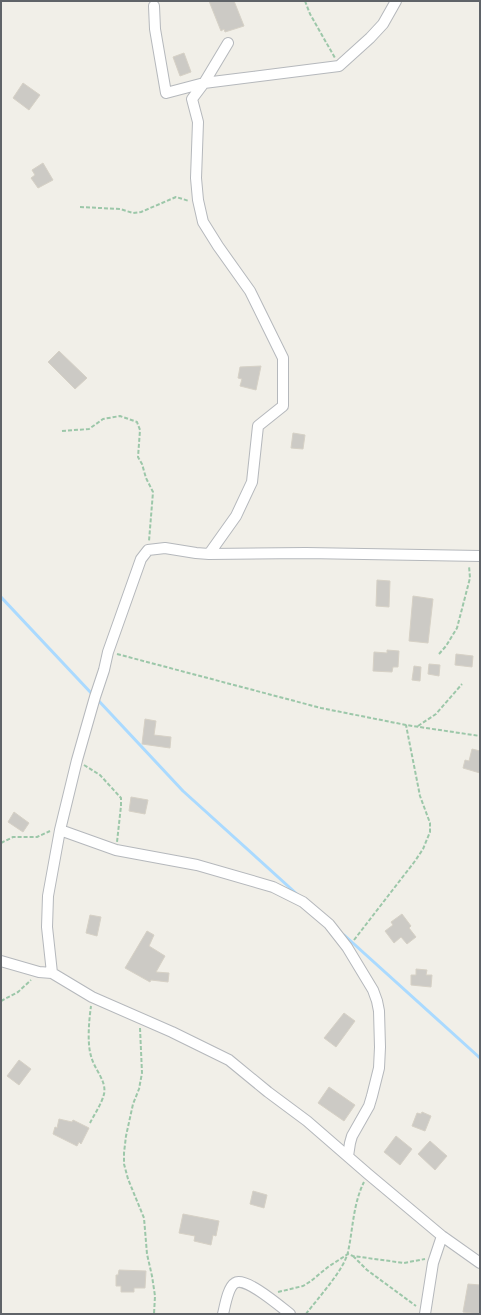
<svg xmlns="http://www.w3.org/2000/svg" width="481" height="1315" font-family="Raleway,sans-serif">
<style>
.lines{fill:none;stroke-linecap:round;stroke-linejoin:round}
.stream{stroke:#aadaff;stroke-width:3}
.building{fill:#cccac5;stroke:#d6d1c6}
.street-casing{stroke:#b5b8bc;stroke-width:12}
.path{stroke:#9cc7a9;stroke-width:2;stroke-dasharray:4 2;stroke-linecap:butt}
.street{stroke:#fff;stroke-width:10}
</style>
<rect width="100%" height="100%" fill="#f1efe8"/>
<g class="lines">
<path class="stream" d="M1 597 93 695
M97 699 183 791 299 896
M344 935 480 1058"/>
</g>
<path class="building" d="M209 1H234L244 26 225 32 224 29 221 31Z
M184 53 191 72 180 76 173 57Z
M23 83 40 95 29 110 13 98Z
M43 163 53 180 38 188 31 178 35 175 32 170Z
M59 351 87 378 75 389 48 362Z
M261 366 256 390 240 386 242 379 238 378 240 367Z
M293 433 305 435 303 449 291 448Z
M377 580 390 581 389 607 376 606Z
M413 596 433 599 428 643 409 641Z
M387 650 399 651 398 667H393L392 672 373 671 374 652 387 653Z
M456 654 473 656 472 667 455 665Z
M429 664 440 665 439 676 428 674Z
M414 666 421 667 420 681 412 680Z
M145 719 156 721 154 735 171 737 170 748 142 744Z
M472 749 480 751V773L463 768 465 760 469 761Z
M131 797 148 800 145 814 129 811Z
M14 812 29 823 23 832 8 822Z
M402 914 411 926 409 928 416 937 407 944 401 937 394 943 385 931 393 925 391 922Z
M90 915 101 917 97 936 86 933Z
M147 931 154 935 149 946 165 956 156 972 169 973 168 982 151 980 150 982 125 968Z
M416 969 427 970 426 975H432L431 987 411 985V975H416Z
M344 1013 355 1021 336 1047 324 1038Z
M19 1060 31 1069 19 1085 7 1076Z
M329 1087 355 1105 344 1121 318 1103Z
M422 1112 431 1116 425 1131 412 1126 417 1113 421 1114Z
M59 1119 72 1122 73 1120 89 1128 81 1144 79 1142 77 1146 53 1134 55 1127 57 1128Z
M396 1136 412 1149 400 1165 384 1152Z
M430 1141 447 1156 435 1170 418 1154Z
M253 1191 267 1195 264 1208 250 1204Z
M183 1214 219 1221 216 1236 213 1235 211 1245 194 1241 195 1236 179 1233Z
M119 1270 146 1271 145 1288H134V1292H121V1286H116V1275H118Z
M468 1284 480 1285V1314L463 1312Z"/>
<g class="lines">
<g class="street-casing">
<path id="street" d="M154 6 155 29 166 93 204 83 339 66 370 38 383 24 396 1
M209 554 236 516 252 482 258 426 283 406V358L250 291 218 246 203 222 198 200 196 178 198 122 192 99 204 83 228 43
M60 830 116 850 197 865 273 887 303 902 329 924 347 947 373 990 377 1001 379 1011 380 1047 379 1068 372 1096 369 1106 352 1136 350 1143 348 1156
M1 961 39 972 52 973 92 997 172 1032 229 1060 268 1092 307 1121 368 1174 442 1236 480 1263
M52 973 47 927 48 896 60 830 77 760 95 697 104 670 108 652 141 559 148 550 165 548 196 553 209 554 306 553 480 556
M223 1314C225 1306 228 1287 235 1283 245 1276 281 1307 290 1314
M425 1314 433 1263 442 1236"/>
</g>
<path class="path" d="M305 1 310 14 335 58
M80 207 120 209 133 213 141 212 176 197 189 201
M62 431 89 429 103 419 120 416 137 422 140 430 138 457 142 464 146 478 153 492 149 541
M117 654 321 708 406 725 480 736
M439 654 446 646 457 628 470 578 469 566
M418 726 436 714 462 684
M84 765 100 775 121 798V806L117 842
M1 843 13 837H37L50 831
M354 940 415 861 423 849 430 832V823L420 796 406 725
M1 1001 18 992 31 980
M140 1028 142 1073 139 1089 133 1104 126 1136 124 1153V1164L128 1179 144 1218 147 1254 152 1276 155 1296 154 1314
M90 1123C94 1115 102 1103 104 1094 107 1081 94 1069 91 1056 87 1043 89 1020 91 1006
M353 1256 367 1270 416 1306
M278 1292 303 1286 311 1281 328 1267 348 1254 353 1256 404 1263 425 1259
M306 1314C318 1298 344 1270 348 1252 353 1229 353 1204 364 1182"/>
<use href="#street" class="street"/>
</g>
<rect width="481" height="1315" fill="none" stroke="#5f6368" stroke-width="4"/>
</svg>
